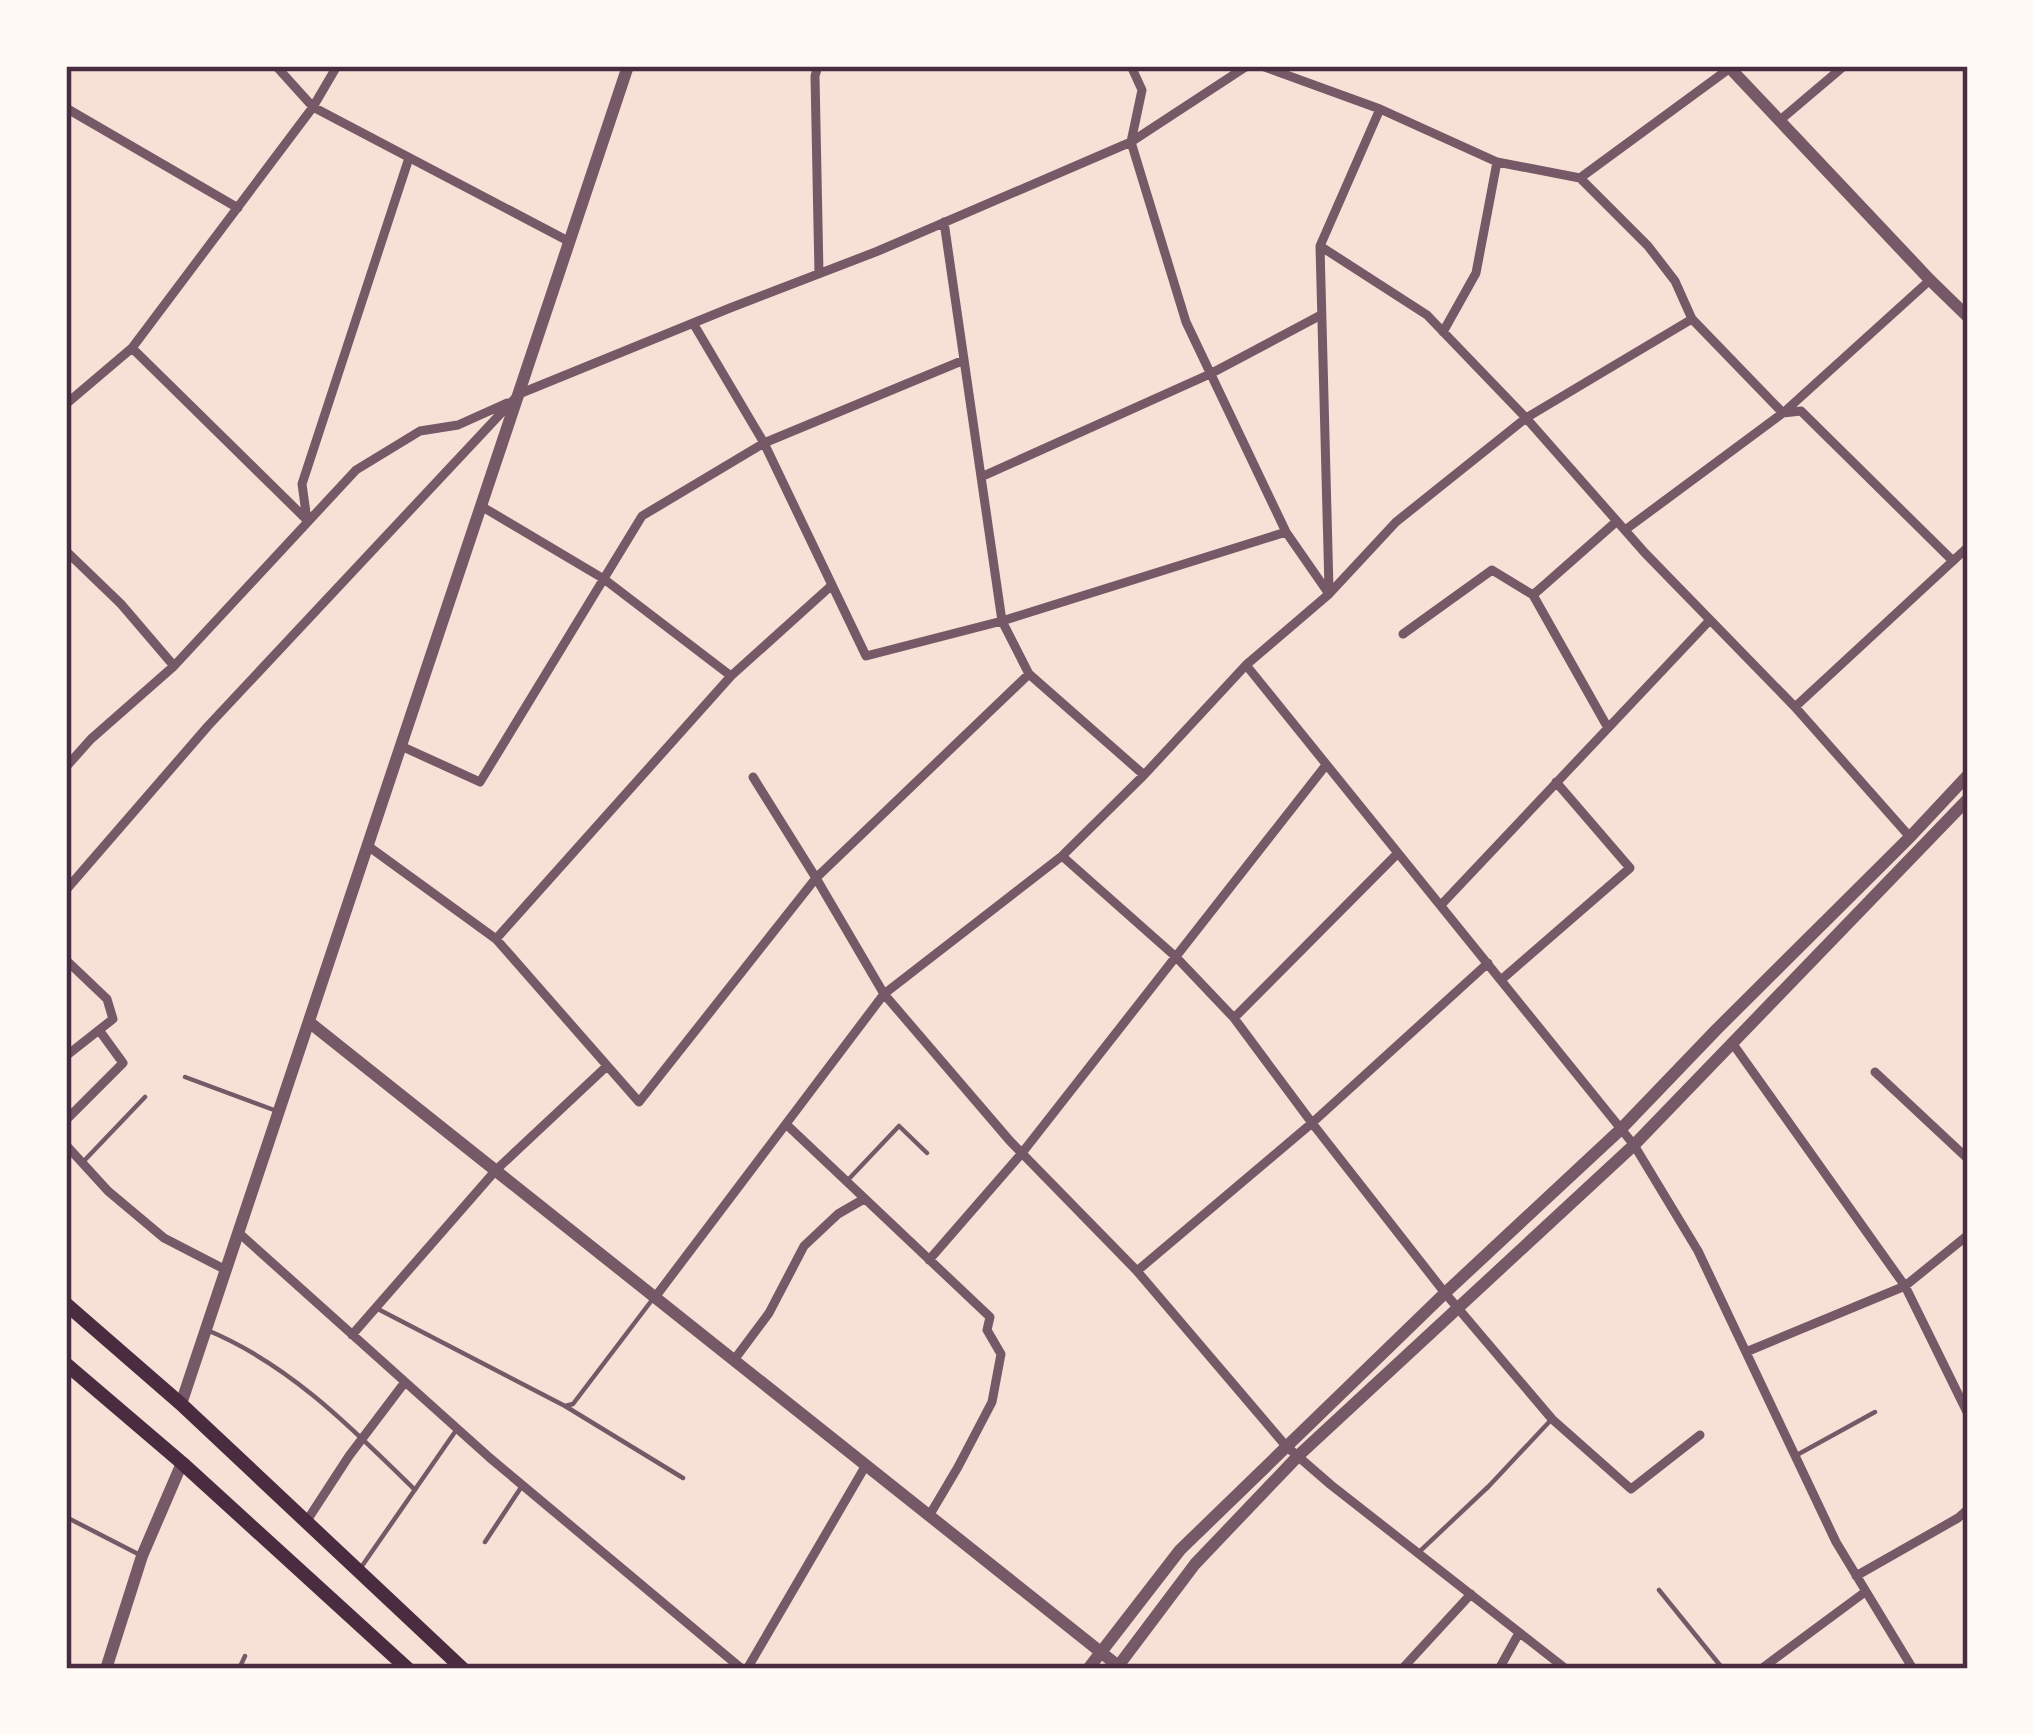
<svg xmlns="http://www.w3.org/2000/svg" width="2034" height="1735" font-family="Overpass,sans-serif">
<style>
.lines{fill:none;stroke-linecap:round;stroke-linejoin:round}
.service{stroke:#755966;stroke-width:4.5}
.minor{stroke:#755966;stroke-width:9}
.tertiary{stroke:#755966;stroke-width:12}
.secondary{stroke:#4a2c40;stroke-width:14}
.neatline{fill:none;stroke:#4a2c40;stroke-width:4.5}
</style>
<rect width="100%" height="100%" fill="#f7e1d7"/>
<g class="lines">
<path class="service" d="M185 1077 274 1110
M82 1163 145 1097
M846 1182 899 1126 927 1153
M376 1308 565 1406 683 1478
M207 1330C289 1364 352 1428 415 1490
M565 1406 573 1404 652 1300
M1795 1456 1875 1412
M66 1517 142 1556
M485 1542 522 1486
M1418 1553 1489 1486 1550 1421
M362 1566 457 1429
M1659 1590 1723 1669
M239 1669 245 1656"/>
<path class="minor" d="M276 66 313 107 570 242
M818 66 815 76 819 274
M1131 66 1142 90 1131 142 1186 322 1286 532 1329 594
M1262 66 1380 109 1497 162 1580 178 1648 246 1675 281 1692 319 1783 413 1801 411 1953 561
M66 108 238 208
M1779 121 1844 66
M1580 178 1730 68
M944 222 1002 621 1029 674 1144 775
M1320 246 1427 315 1526 418 1645 553 1795 707 1910 837
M693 323 764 443 964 360
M1443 332 1476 273 1497 162
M132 348 307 520
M66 404 132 348 313 107 337 66
M981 477 1210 374 1321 315
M481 506 604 579 731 676
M307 520 302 484 409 158
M1625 530 1783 413 1930 280
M66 551 121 604 174 666
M1329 589 1320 246 1380 109
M1403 634 1492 570 1533 595
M1246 665 1634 1145 1698 1251 1836 1542 1913 1669
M1795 707 1968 547
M1608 728 1533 595 1617 521
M401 746 480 782 642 516 764 443 866 656 1002 621 1286 532
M66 767 91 739 174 666 356 470 420 431 458 425 507 403
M753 777 816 878 884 994 1010 1141 1137 1271 1286 1446 1331 1485 1566 1669
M368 846 496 939 731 676 832 585
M1062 856 1176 957 1234 1018 1312 1123 1445 1293 1552 1419 1631 1489 1700 1435
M66 890 208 726 519 394 730 308 878 251 1131 142 1247 66
M1441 905 1710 620
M496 939 639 1102 816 878 1029 674
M66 960 107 999 113 1019 66 1056
M1501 980 1630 868 1556 782
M1234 1018 1398 853
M1733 1044 1905 1286 1968 1414
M1875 1072 1968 1159
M66 1120 123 1063 99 1030
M787 1125 990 1317 987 1330 1001 1354 992 1402 958 1467 929 1516
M66 1145 108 1191 164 1238 226 1270
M239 1233 490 1458 742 1669
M929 1260 1022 1153 1326 765
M1137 1271 1312 1123 1488 963
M656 1296 884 994 1062 856 1144 775 1246 665 1329 594 1396 522 1526 418 1692 319
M352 1335 496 1170 607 1066
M1746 1352 1905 1286 1968 1235
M734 1360 769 1313 804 1246 838 1214 864 1199
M306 1522 349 1456 405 1382
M1856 1576 1958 1518 1968 1509
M747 1669 866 1465
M1402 1669 1471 1594
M1499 1669 1519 1633
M1761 1669 1865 1592"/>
<path class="tertiary" d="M1728 66 1930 280 1968 317
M309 1022 1122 1669
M181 1404 628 66
M106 1669 142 1556 182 1463
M1088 1669 1180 1550 1445 1293 1620 1130 1717 1029 1910 837 1968 775
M1116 1669 1195 1564 1299 1455 1634 1145 1968 799"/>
<path class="secondary" d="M66 1304 181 1404 463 1669
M66 1364 182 1463 408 1669"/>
</g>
<rect width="2034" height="1735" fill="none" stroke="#fffaf5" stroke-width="138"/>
<rect x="69" y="69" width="1896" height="1597" class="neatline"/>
</svg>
